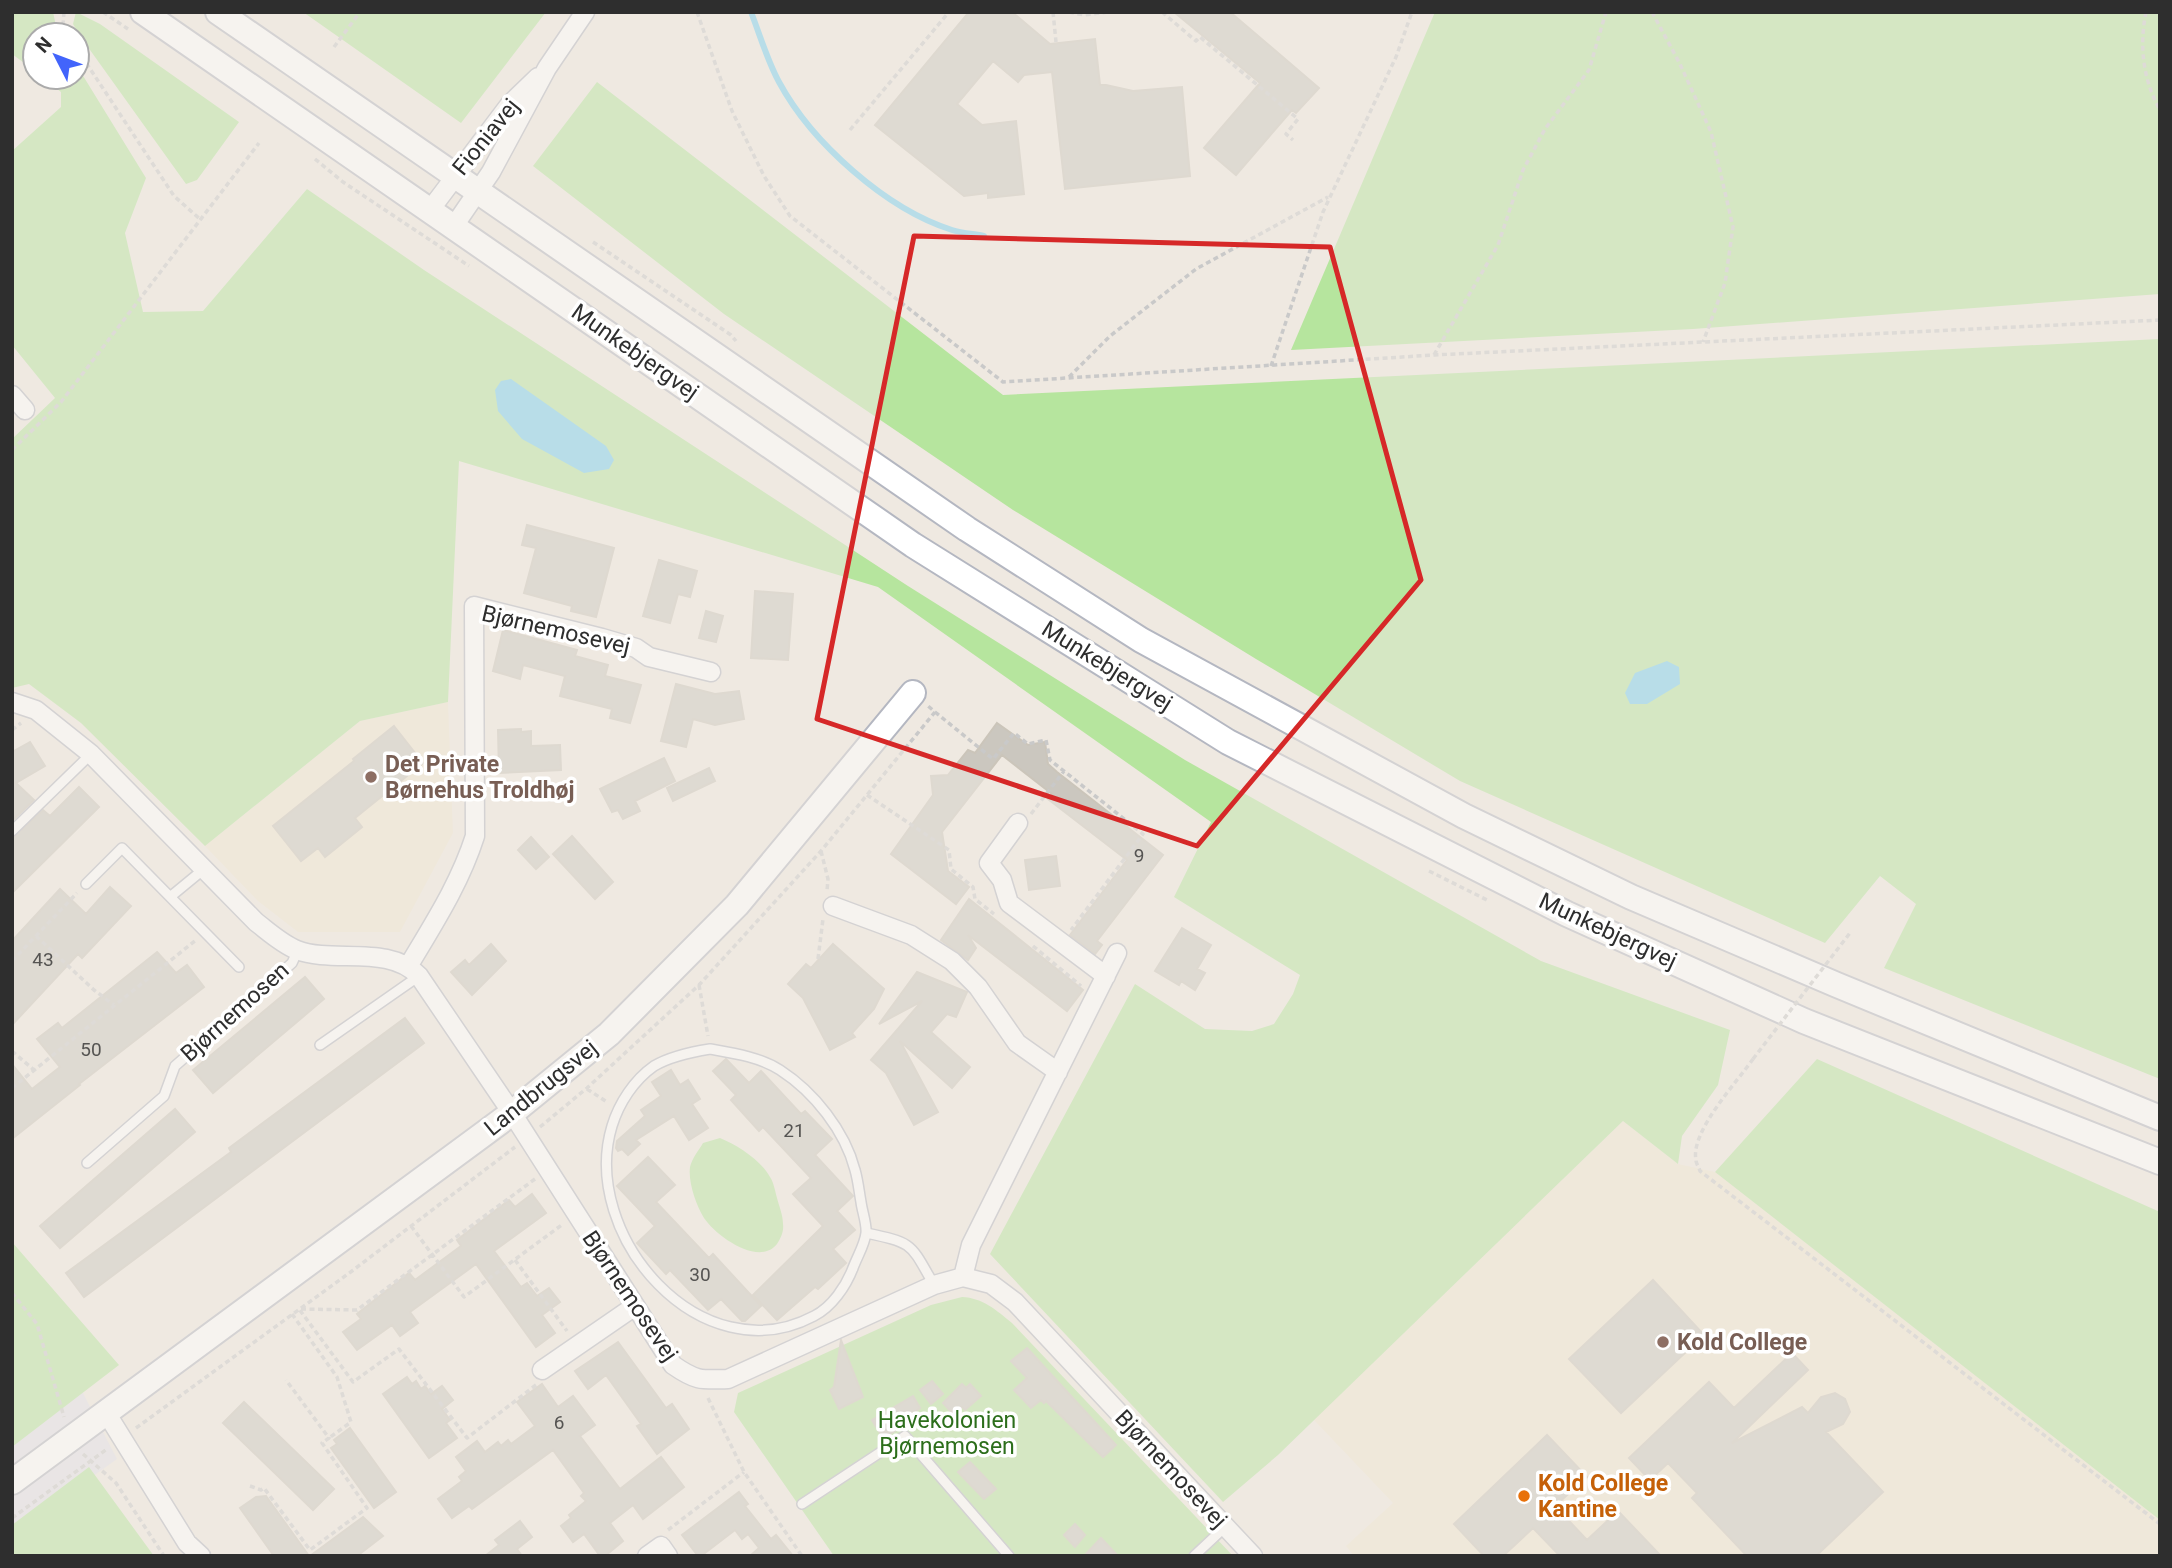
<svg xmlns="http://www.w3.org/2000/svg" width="2172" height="1568" font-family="Roboto,sans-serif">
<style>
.industrial{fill:#e3e1e8}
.education{fill:#f0e6d1}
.green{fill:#b6e59e}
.water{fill:#75cff0}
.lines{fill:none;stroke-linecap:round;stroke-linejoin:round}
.stream{stroke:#75cff0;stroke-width:6}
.building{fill:#cbc7bf;stroke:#cbc5ba;stroke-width:2}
.lane-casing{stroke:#b4b7c1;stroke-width:12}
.street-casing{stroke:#b4b7c1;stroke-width:21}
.secondary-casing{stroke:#b4b7c1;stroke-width:28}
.path{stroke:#c9c9c9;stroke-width:3.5;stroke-dasharray:5 3.5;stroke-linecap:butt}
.lane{stroke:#fff;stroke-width:9}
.street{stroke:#fff;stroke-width:18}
.secondary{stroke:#fff;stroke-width:24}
.path-bridge{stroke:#c9c9c9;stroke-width:3.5;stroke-dasharray:5 3.5;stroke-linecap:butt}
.marked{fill:none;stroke:#d62828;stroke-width:5;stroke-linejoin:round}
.education-dot{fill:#8d6e63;stroke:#fff;stroke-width:2.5}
.food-dot{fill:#e8710a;stroke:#fff;stroke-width:2.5}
.labels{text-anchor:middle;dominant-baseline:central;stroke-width:7;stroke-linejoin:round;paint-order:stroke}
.number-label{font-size:19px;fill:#555452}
.street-label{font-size:23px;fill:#2e2e2e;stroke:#fff}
.education-label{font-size:23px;font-weight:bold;fill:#785e54;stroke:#fff;text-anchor:start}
.park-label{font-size:23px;fill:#2c6e1b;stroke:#fff}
.food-label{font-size:23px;font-weight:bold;fill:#c56008;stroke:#fff;text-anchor:start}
</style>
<rect width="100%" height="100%" fill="#efe9e1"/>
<path class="industrial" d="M12 1298 68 1364 117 1459 12 1534Z"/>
<path class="education" d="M448 702 453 833 400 932H298L258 901 205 846 360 721Z
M1623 1121 1678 1164 1715 1172 2160 1520V1556H1354L1346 1546 1393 1503 1314 1420Z"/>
<path class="green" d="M12 12H53L58 35H35V71L12 54Z
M76 12 100 24 239 122 197 180 186 184 80 36 73 24Z
M303 12H546L461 123Z
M1435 12H2160V294L1693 329 1291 350Z
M77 66 146 178 125 233 143 312 203 311 307 189 424 270 908 586 1185 760 1541 961 1730 1030 1718 1085 1682 1136 1678 1164 1623 1121 1278 1455 1223 1502 990 1254 1135 984 1205 1029 1252 1031 1274 1024 1293 994 1300 975 1174 897 1211 822 878 587 459 461 448 702 360 721 205 846 81 723 29 684 12 688V439L55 398 12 345V151L61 107V92L42 77H77Z
M597 82 1003 395 2160 339V1079L1884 968 1916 904 1880 876 1825 943 1460 781 1256 659 1013 510 724 314 533 166Z
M1817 1059 2160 1212V1520L1715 1172Z
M720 1138C737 1145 761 1160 770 1177 774 1183 775 1191 777 1198 779 1206 783 1215 783 1224 784 1231 781 1238 777 1244 759 1267 716 1236 704 1218 696 1205 688 1182 690 1167 692 1158 699 1150 703 1143Z
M12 1242 119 1365 12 1447Z
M962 1297C983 1298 996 1310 1012 1323L1233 1556H834L734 1412 738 1393 931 1305Z
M89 1467 154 1556H12V1525Z"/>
<path class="water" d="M511 379 606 446 614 460 609 469 584 473 522 439 498 411 495 390 501 381Z
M1667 661 1679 667 1680 684 1647 704H1630L1625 693 1635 673Z"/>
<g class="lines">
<path class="stream" d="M751 12C760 35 767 60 779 82 812 143 886 209 952 230 962 233 974 234 984 236"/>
</g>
<path class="building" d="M969 12H1012L1050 44 1095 39 1100 85H1106L1133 91 1182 87 1190 176 1065 189 1052 72 1024 75 1018 82 993 61 957 104 982 125 1016 121 1024 194 988 198V193L964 196 875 125Z
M1174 12H1230L1319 88 1296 113 1292 110 1236 175 1204 148 1260 83Z
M527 525 614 548 596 617 571 611 572 606 524 593 536 548 522 545Z
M659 560 697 571 690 597 678 594 670 623 643 616Z
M755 591 793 594 788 660 751 658Z
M706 611 723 616 716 642 699 638Z
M503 630 577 650 575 656 608 665 605 676 641 685 630 723 610 718 612 709 560 696 565 676 523 665 520 679 493 671Z
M676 684 715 694 739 691 744 719 715 725 693 719 686 747 661 741Z
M997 723 1028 745 1045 742 1048 764 1057 772 1163 855 1097 941 1102 945 1095 954 1070 935 1127 860 1048 799 1052 794 1002 755 942 832 948 871 969 887 956 904 891 854 933 795 931 776 948 775 968 750 975 753Z
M394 726 423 763 355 818 362 827 325 857 318 848 301 861 273 826 354 761 353 759Z
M521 729V732L531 731V746L560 745 561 770 499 773 498 730Z
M30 742 45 766 16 783 34 800 12 821V752Z
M664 758 675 781 635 801 640 811 623 819 618 810 612 812 600 789Z
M709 768 715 781 673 801 667 788Z
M79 787 99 807 12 893V838L43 810 50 816Z
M572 836 613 882 595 899 553 854Z
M531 837 549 857 536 869 518 850Z
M1056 856 1060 886 1029 890 1025 860Z
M110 887 131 906 82 958 78 954 12 1025V941L60 889 86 914Z
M969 899 1083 990 1067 1011 968 935 976 948 968 960 941 940Z
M1182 928 1211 945 1197 969 1205 973 1195 990 1181 981 1179 985 1155 971Z
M491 944 506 961 472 995 451 972 465 960 469 965Z
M833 944 884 989 874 1009 852 1033 855 1037 830 1050 803 998 788 984 806 964 811 968Z
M157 952 176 973 187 965 204 987 79 1084 80 1085 12 1139V1064L32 1089 60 1067 37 1039 58 1023 62 1028Z
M917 972 967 992 956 1017 947 1014 931 1032 970 1067 952 1088 900 1041 938 1112 914 1125 886 1073 871 1060 922 1001 879 1024Z
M305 977 324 999 213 1093 193 1070Z
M405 1018 424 1043 84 1297 66 1273 231 1152 229 1148Z
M726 1059 749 1083 761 1071 801 1114 805 1111 832 1139 815 1155 853 1196 837 1211 855 1230 833 1249 846 1263 818 1289 815 1287 777 1320 753 1295 823 1226 793 1194 811 1178 763 1127 759 1131 731 1100 736 1095 713 1071Z
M671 1070 680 1085 688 1080 700 1099 692 1104 708 1128 689 1140 674 1116 636 1140 640 1144 628 1155 622 1149 618 1151 616 1148 617 1141 645 1116 641 1110 661 1096 652 1082Z
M175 1109 195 1132 60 1248 40 1226Z
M648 1157 675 1185 656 1202 709 1258 713 1254 761 1306 745 1321H742L721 1299 708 1310 670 1270 666 1274 637 1243 655 1226 617 1186Z
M532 1194 546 1213 494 1251 521 1287 527 1283 537 1296 549 1288 560 1302 542 1315 555 1333 536 1347 476 1264 410 1312 418 1323 400 1336 392 1325 357 1350 343 1332 361 1319 357 1314 409 1273 415 1280 461 1246 457 1240 509 1200 515 1207Z
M1653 1280 1704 1335 1621 1413 1569 1359Z
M841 1340 863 1397 839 1409 830 1390 834 1387Z
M618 1342 666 1408 672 1404 689 1429 657 1454 637 1426 641 1424 606 1375 588 1389 575 1371Z
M1027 1348 1116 1445 1103 1457 1046 1401 1044 1403 1041 1400 1031 1408 1014 1390 1027 1378 1011 1361Z
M1792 1353 1808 1370 1732 1443 1802 1407 1808 1413 1821 1397 1835 1393 1845 1399 1850 1412 1843 1424 1826 1432 1883 1492 1816 1556H1747L1692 1498 1697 1493 1668 1463 1650 1480 1629 1458 1709 1382 1734 1408Z
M407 1377 412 1384 416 1381 421 1389 425 1386 431 1394 442 1386 453 1400 442 1409 450 1420 446 1423 457 1438 429 1458 383 1394Z
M932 1381 943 1394 931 1404 920 1390Z
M542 1384 558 1407 573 1396 595 1425 580 1436 620 1489 661 1457 684 1487 643 1519 633 1505 610 1523 623 1541 605 1556H600L584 1534 573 1542 561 1526 571 1518 569 1515 586 1501 581 1496 584 1493 553 1450 472 1509 469 1506 452 1518 438 1499 462 1481 459 1477 466 1471 456 1457 477 1441 485 1452 498 1442 501 1446 508 1440 511 1444 535 1426 517 1402Z
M962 1384 966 1388 970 1384 981 1396 965 1410 962 1407 953 1414 943 1403Z
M913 1396 920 1408 904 1420 907 1424 883 1438 872 1420Z
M244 1402 334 1489 313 1510 223 1423Z
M350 1428 396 1492 374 1508 331 1448 337 1444 334 1440Z
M1547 1435 1587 1477 1555 1506 1587 1540 1618 1511 1661 1556H1560L1533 1528 1503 1556H1484L1454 1524Z
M970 1462 996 1489 984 1499 958 1472Z
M739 1492 748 1504 745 1506 771 1539 776 1535 793 1556H750L759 1548 748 1534 742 1539 735 1530 701 1556H698L682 1535Z
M266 1496 309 1556H274L240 1508 256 1497Z
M363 1517 383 1536 357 1556H310Z
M520 1521 532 1537 517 1549 522 1556H485L499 1545 495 1540Z
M1075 1524 1085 1535 1075 1547 1064 1535Z
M1101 1538 1118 1556H1084Z"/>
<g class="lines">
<g class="lane-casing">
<path id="lane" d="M12 831 91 754
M86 884 122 848 239 967
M170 897 204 869
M320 1045 419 976
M710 1049C733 1053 760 1057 780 1070 814 1092 845 1131 855 1170 858 1180 859 1191 861 1202 862 1211 867 1224 866 1233 865 1244 857 1257 853 1268 846 1286 832 1307 814 1316 701 1376 579 1235 612 1126 619 1103 634 1080 654 1066 671 1056 691 1052 710 1049Z
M87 1163 164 1096 175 1066 292 963 298 950
M866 1233C914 1243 910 1243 934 1285
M802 1504 905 1436 1009 1556
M1194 1556 1225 1527"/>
</g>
<g class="street-casing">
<path id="street" d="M430 210 510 104 538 77
M454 226 491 172 547 68 585 12
M12 395 25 410
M12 702 36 710 91 754 256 922C269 932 282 944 297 950 334 964 389 944 419 976L512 1113 673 1365C696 1381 701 1380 728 1379L934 1285 963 1277 991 1284 1015 1302 1253 1556
M1018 823 989 863 1002 880 1009 903 1106 976
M833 906 911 935 952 961 978 987 1017 1043 1058 1072
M409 965C434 923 460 883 475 836L474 606 602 638 636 648 649 657 711 672
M963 1277 971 1245 1117 953
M542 1370 635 1306
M107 1414 187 1543 201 1556
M647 1556 661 1546 668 1556"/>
</g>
<g class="secondary-casing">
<path id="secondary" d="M143 12 913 545 1228 742 1567 914 1804 1021 2160 1162
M218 12 967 529 1141 640 1464 816 1631 897 1837 985 2160 1118
M12 1482 512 1113 609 1034 737 905 913 693"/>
</g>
<path class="path" d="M64 12 63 25 68 35
M103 12 128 29
M697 12 732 111 764 176 790 216 1003 382 1434 355 2160 320
M1053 12 1056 42
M1069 12 1084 15 1108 12
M1162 12 1196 41 1200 37 1298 119 1286 134 1293 140
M1652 12 1680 64 1711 132 1733 227 1725 283 1703 342
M2146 12C2139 46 2143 80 2160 110
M334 47 360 12
M77 49 174 196 201 220
M850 130 949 12
M315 159 343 182 469 266
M593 242 731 335 736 341
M1434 355 1498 245 1523 170 1545 129 1589 70 1606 12
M1271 366 1323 212 1396 57 1412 12
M1069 377 1110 336 1196 269 1328 197
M12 450 61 402 259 143
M935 712 993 759 1014 733 1028 744 1046 740 1050 760 1143 834 1071 930
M12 730 21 723
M867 795 949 850 951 869 973 887 975 899 994 914
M1031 814 1064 771
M821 851 828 879 827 891
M1429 871 1487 900
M36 936 94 990 114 1005
M1033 946 1081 986
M818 959 823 919
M12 961 77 893
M699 985 708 1036
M12 1051 34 1070
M1753 1059C1737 1082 1690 1132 1696 1160 1696 1164 1699 1167 1700 1171L2160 1524
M12 1088 196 940
M587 1089 607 1102
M540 1127 587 1088 699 985 821 851 935 712 928 706
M535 1179 357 1310 299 1309 353 1382 399 1349 467 1438 536 1385
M411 1226 464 1297 563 1224
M515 1260 567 1331
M12 1293 37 1324 64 1417
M292 1314 337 1377 351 1422 329 1438
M708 1398 744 1472 802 1556
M136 1428 352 1271 515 1147
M83 1454 116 1483 164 1556
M250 1486 261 1490 264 1488 310 1550 367 1508 322 1443 329 1438 286 1380
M12 1518 107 1449
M668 1530 744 1472
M1461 1556 1462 1555"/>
<use href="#lane" class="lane"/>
<use href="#street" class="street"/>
<use href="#secondary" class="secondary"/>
<path class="path-bridge" d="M1753 1059 1850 933"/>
</g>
<path d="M0 0H2172V1568H0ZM914 236 1330 247 1421 580 1197 846 817 719Z" fill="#efe9e1" fill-opacity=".55" fill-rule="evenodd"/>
<path class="marked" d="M914 236 1330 247 1421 580 1197 846 817 719Z"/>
<g class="education-dot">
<circle cx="371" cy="777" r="7"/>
<circle cx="1663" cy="1342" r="7"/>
</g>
<circle class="food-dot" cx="1524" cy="1496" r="7"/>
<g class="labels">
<g class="number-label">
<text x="1139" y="855">9</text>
<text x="43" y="959">43</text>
<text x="91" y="1049">50</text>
<text x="794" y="1130">21</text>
<text x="700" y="1274">30</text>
<text x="559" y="1422">6</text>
</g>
<g class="street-label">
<text transform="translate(486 137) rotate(-51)">Fioniavej</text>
<text transform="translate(635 352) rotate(35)">Munkebjergvej</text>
<text transform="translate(556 630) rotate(13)">Bjørnemosevej</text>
<text transform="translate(1107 666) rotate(32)">Munkebjergvej</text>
<text transform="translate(1608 931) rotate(25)">Munkebjergvej</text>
<text transform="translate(235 1012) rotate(-42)">Bjørnemosen</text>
<text transform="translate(541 1088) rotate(-39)">Landbrugsvej</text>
<text transform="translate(630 1296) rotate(56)">Bjørnemosevej</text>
<text transform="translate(1171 1469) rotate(47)">Bjørnemosevej</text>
</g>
<g class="education-label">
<text x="385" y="764">Det Private<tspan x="385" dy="26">Børnehus Troldhøj</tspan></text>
<text x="1677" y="1342">Kold College</text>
</g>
<g class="park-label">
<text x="947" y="1420">Havekolonien<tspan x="947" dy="26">Bjørnemosen</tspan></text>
</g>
<g class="food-label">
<text x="1538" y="1483">Kold College<tspan x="1538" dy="26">Kantine</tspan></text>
</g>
</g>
<rect width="2172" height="1568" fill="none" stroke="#2e2e2e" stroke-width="28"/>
<g transform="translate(56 56) rotate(312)"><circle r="33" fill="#ffffff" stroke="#ababab" stroke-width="2"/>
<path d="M0-5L12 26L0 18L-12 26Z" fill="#4264fb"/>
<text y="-10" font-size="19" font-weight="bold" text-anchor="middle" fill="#2e2e2e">N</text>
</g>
</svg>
